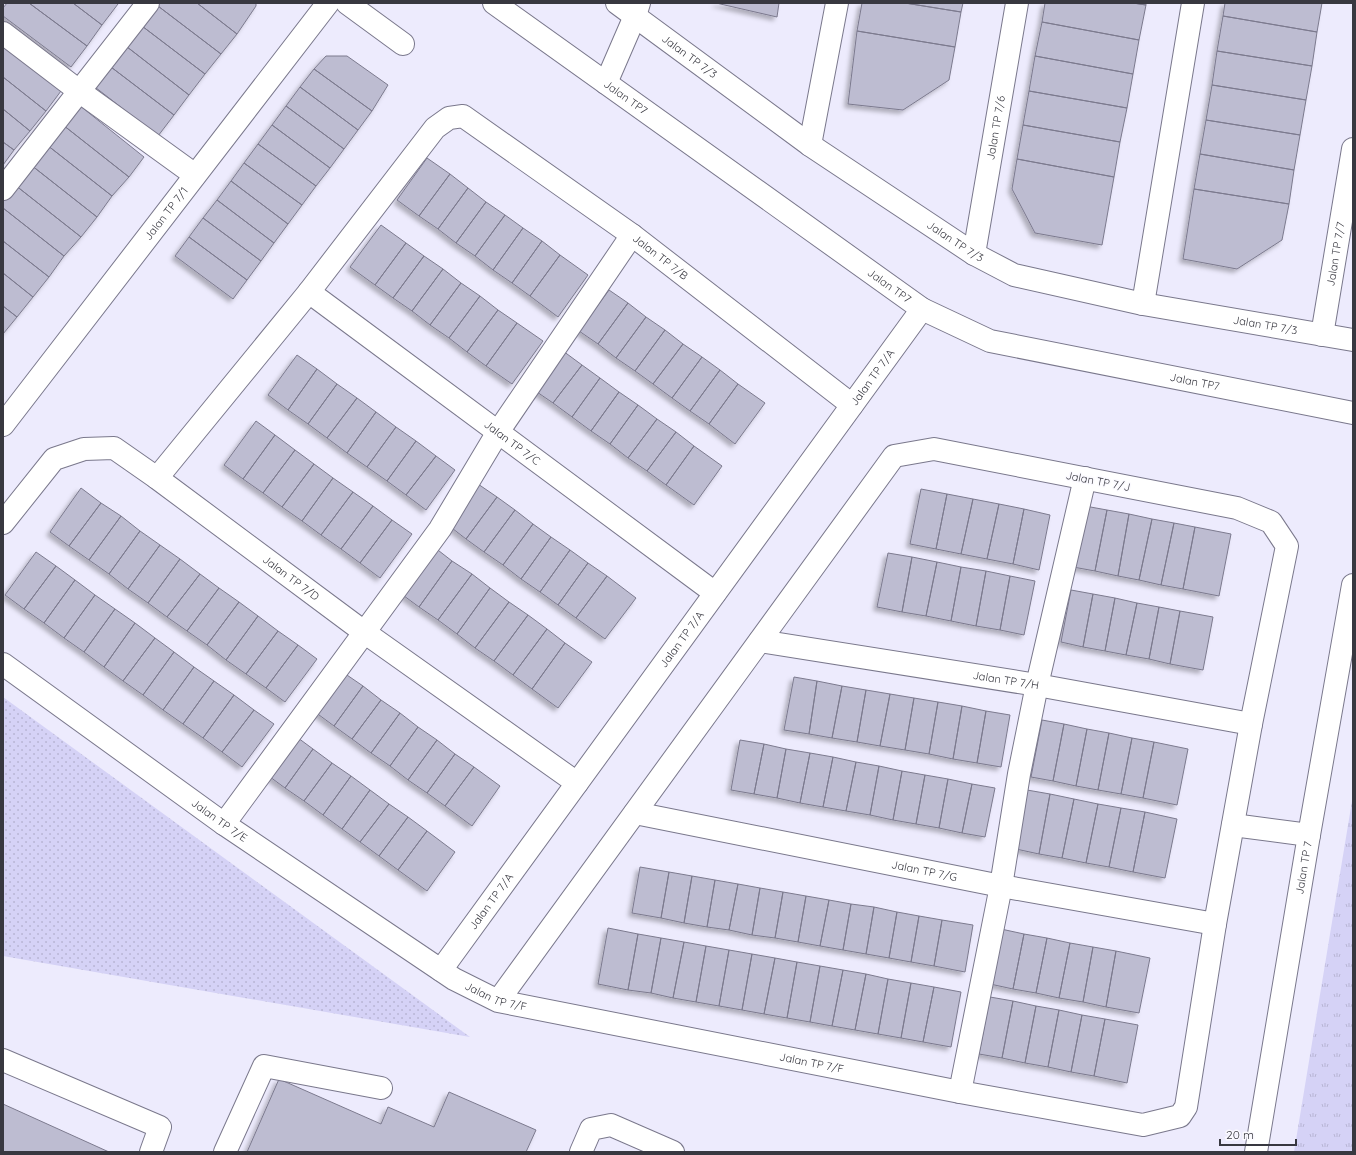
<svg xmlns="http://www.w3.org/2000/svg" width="1356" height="1155" font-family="Quicksand,sans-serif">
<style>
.grass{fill:url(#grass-tufts)}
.park{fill:url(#park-dots)}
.building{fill:#bdbcd1;stroke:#7c7a8e;filter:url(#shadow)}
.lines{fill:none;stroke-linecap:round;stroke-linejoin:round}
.minor-casing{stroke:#7a788c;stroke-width:24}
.minor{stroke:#fff;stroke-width:22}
.labels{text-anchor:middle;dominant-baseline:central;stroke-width:3;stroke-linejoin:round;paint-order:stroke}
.street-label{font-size:11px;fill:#383840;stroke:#fbfaff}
</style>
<defs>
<pattern id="grass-tufts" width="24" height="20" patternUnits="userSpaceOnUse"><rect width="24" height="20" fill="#d5d2f6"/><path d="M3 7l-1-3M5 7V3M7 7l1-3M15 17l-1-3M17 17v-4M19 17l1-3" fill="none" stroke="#b8b5d4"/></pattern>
<pattern id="park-dots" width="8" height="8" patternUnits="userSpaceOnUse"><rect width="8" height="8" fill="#d5d2f6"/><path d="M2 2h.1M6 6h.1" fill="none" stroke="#b8b5d4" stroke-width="1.8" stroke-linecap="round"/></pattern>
<filter id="shadow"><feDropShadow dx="-3.5" dy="3.5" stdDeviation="2" flood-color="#0004"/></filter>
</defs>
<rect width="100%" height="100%" fill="#edebfd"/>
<path class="grass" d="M1353 795V1152H1294Z"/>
<path class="park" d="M3 697 470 1037 3 956Z"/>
<path class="building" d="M7 3H29L87 46 71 67 3 16V8Z
M29 3H73L102 25 87 46Z
M73 3H116L118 4 102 25Z
M154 3H197L237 34 221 54Z
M154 3 221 54 205 74 138 23Z
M197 3H256V6L237 34Z
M716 3H779L777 17Z
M862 3H905L961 12 955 47 857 31Z
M905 3H963L961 12Z
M1045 3H1133L1146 5 1139 40 1042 22Z
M1133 3H1146V5Z
M1225 3H1322L1317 32 1223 16Z
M1223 16 1317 32 1312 66 1217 51Z
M1042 22 1139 40 1133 74 1035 56Z
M138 23 205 74 189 95 122 43Z
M857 31 955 47 949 80 903 110 848 104Z
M122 43 189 95 174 115 107 64Z
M3 45 61 91 46 111 3 77Z
M1217 51 1312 66 1306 100 1212 85Z
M326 56H347L388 85 372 111 314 69Z
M1035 56 1133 74 1127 108 1029 91Z
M107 64 174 115 158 136 91 84Z
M314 69 372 111 358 130 300 87Z
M3 77 46 111 30 131 3 109Z
M1212 85 1306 100 1300 135 1206 120Z
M300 87 358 130 344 149 286 106Z
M1029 91 1127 108 1120 142 1023 125Z
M79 105 144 157 129 177 63 125Z
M286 106 344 149 330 168 272 125Z
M3 109 30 131 14 150 3 142Z
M1206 120 1300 135 1294 170 1200 154Z
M63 125 129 177 112 196 47 145Z
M272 125 330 168 316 186 258 144Z
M1023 125 1120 142 1114 177 1017 159Z
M3 142 14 150 3 165Z
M258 144 316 186 302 205 244 163Z
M47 145 112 196 97 217 31 165Z
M1200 154 1294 170 1289 204 1194 189Z
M427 158 450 174 419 216 397 200Z
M1017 159 1114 177 1102 245 1035 233 1012 189Z
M244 163 302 205 288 224 231 181Z
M31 165 97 217 81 237 15 185Z
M450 174 468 188 438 229 419 216Z
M231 181 288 224 274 243 217 200Z
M15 185 81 237 64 256 3 208V200Z
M468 188 486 202 456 243 438 229Z
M1194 189 1289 204 1282 240 1237 269 1183 259Z
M217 200 274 243 261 261 203 218Z
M486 202 505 215 475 256 456 243Z
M3 208 64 256 49 277 3 241Z
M505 215 523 228 493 270 475 256Z
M203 218 261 261 247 280 189 237Z
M381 225 406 243 375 285 350 267Z
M523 228 542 241 512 283 493 270Z
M189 237 247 280 233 299 175 256Z
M3 241 49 277 33 297 3 273Z
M542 241 560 255 530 296 512 283Z
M406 243 424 256 393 298 375 285Z
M560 255 588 275 558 317 530 296Z
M424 256 443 269 412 311 393 298Z
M443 269 461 283 430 325 412 311Z
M3 273 33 297 17 317 3 306Z
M461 283 480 296 449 338 430 325Z
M609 290 628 303 598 344 579 331Z
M480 296 498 310 467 352 449 338Z
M628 303 646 317 616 358 598 344Z
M3 306 17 317 3 334Z
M498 310 517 323 486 366 467 352Z
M646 317 665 330 635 371 616 358Z
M517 323 543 341 512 384 486 366Z
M665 330 683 344 653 384 635 371Z
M683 344 702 357 672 398 653 384Z
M563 351 582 365 553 403 534 390Z
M297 355 317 369 288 410 268 395Z
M702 357 720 370 690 411 672 398Z
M582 365 600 378 572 417 553 403Z
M317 369 337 384 308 424 288 410Z
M720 370 738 384 709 424 690 411Z
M600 378 619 392 591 431 572 417Z
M337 384 357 398 327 438 308 424Z
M738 384 765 403 735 444 709 424Z
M619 392 638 405 610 444 591 431Z
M357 398 376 412 347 453 327 438Z
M638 405 657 419 628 458 610 444Z
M376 412 396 427 367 467 347 453Z
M657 419 676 432 647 471 628 458Z
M256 421 275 435 243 479 224 465Z
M396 427 416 441 387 481 367 467Z
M676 432 694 446 666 485 647 471Z
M275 435 295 450 263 493 243 479Z
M416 441 436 456 406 495 387 481Z
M694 446 722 466 694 505 666 485Z
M295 450 314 464 282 507 263 493Z
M436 456 455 470 426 510 406 495Z
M314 464 333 478 302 521 282 507Z
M333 478 353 492 321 535 302 521Z
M478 484 497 497 466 539 448 525Z
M81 488 101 503 69 546 50 532Z
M921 489 947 494 936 549 910 544Z
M353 492 373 506 341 549 321 535Z
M947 494 973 499 961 554 936 549Z
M497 497 515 510 484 552 466 539Z
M973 499 999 504 987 559 961 554Z
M101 503 121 516 89 560 69 546Z
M999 504 1024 509 1013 564 987 559Z
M373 506 392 520 360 563 341 549Z
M1085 506 1107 510 1095 571 1073 567Z
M1024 509 1050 515 1039 570 1013 564Z
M515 510 533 524 503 565 484 552Z
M1107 510 1129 514 1118 576 1095 571Z
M1129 514 1152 519 1139 580 1118 576Z
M121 516 140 531 109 574 89 560Z
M1152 519 1174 523 1161 585 1139 580Z
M392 520 412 534 380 578 360 563Z
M1174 523 1195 527 1183 589 1161 585Z
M533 524 551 537 521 579 503 565Z
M1195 527 1231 534 1219 596 1183 589Z
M140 531 160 545 128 589 109 574Z
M551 537 570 550 540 592 521 579Z
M160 545 180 559 148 603 128 589Z
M434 547 452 561 419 607 400 593Z
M570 550 588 563 558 605 540 592Z
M36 552 56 566 24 609 5 595Z
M888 553 912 557 902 612 877 607Z
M912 557 937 562 926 616 902 612Z
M180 559 200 574 167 617 148 603Z
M452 561 472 574 438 620 419 607Z
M937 562 961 567 951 621 926 616Z
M588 563 607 576 576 618 558 605Z
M56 566 75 580 44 623 24 609Z
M961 567 986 571 976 626 951 621Z
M986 571 1010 576 1000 630 976 626Z
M200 574 219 588 187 631 167 617Z
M472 574 490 588 457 634 438 620Z
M607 576 636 598 605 639 576 618Z
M1010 576 1035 581 1024 635 1000 630Z
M75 580 95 595 64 638 44 623Z
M219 588 239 602 207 645 187 631Z
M490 588 509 602 475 648 457 634Z
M1071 590 1093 594 1083 647 1061 642Z
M1093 594 1115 598 1105 651 1083 647Z
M95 595 115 609 84 652 64 638Z
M1115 598 1137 603 1126 655 1105 651Z
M239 602 258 616 226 660 207 645Z
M509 602 528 615 494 661 475 648Z
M1137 603 1159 607 1149 659 1126 655Z
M1159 607 1180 611 1170 664 1149 659Z
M115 609 135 623 104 667 84 652Z
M1180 611 1213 617 1203 670 1170 664Z
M528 615 547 629 513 675 494 661Z
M258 616 278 631 246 674 226 660Z
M135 623 155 638 123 681 104 667Z
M547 629 565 643 532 689 513 675Z
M278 631 298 645 266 688 246 674Z
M155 638 174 652 143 695 123 681Z
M565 643 592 662 558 708 532 689Z
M298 645 317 659 285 702 266 688Z
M174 652 194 667 163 710 143 695Z
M194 667 214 681 183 724 163 710Z
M344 673 363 686 334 726 315 712Z
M794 677 817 681 809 734 784 730Z
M214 681 234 695 203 738 183 724Z
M817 681 842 686 832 738 809 734Z
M363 686 381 700 352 739 334 726Z
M842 686 866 690 857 742 832 738Z
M866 690 890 694 880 746 857 742Z
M890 694 914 698 905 750 880 746Z
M234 695 254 710 222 752 203 738Z
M914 698 938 702 929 754 905 750Z
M381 700 400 713 371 753 352 739Z
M938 702 962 706 953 759 929 754Z
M962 706 986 711 977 763 953 759Z
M254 710 274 724 242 767 222 752Z
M986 711 1010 715 1001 767 977 763Z
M400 713 418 727 390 766 371 753Z
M1042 720 1064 724 1053 781 1031 777Z
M1064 724 1087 729 1076 786 1053 781Z
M418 727 437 740 408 780 390 766Z
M1087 729 1109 733 1098 790 1076 786Z
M1109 733 1132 738 1121 794 1098 790Z
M294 735 313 749 285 788 266 774Z
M1132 738 1154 742 1143 798 1121 794Z
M437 740 455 754 427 793 408 780Z
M740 740 764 744 754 794 731 790Z
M1154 742 1188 749 1177 805 1143 798Z
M764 744 786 749 777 798 754 794Z
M313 749 332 763 304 801 285 788Z
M786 749 810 753 800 803 777 798Z
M810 753 833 757 823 807 800 803Z
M455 754 474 767 445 806 427 793Z
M833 757 856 762 846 811 823 807Z
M856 762 879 766 870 815 846 811Z
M332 763 351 776 323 815 304 801Z
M879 766 902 771 893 820 870 815Z
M474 767 500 786 472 826 445 806Z
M902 771 925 775 916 824 893 820Z
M925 775 948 779 939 828 916 824Z
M351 776 370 790 342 829 323 815Z
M948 779 972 784 962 833 939 828Z
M972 784 995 788 985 837 962 833Z
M370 790 389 804 360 842 342 829Z
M1027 790 1050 794 1039 854 1016 849Z
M1050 794 1074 799 1062 858 1039 854Z
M1074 799 1098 804 1086 863 1062 858Z
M389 804 408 817 379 856 360 842Z
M1098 804 1121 808 1109 867 1086 863Z
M1121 808 1145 812 1133 872 1109 867Z
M1145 812 1177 819 1165 878 1133 872Z
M408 817 427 831 398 870 379 856Z
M427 831 455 852 427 891 398 870Z
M640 867 669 872 661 918 632 913Z
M669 872 692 876 684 923 661 918Z
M692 876 715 880 707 927 684 923Z
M715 880 738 884 729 930 707 927Z
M738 884 760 888 752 935 729 930Z
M760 888 783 892 775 938 752 935Z
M783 892 806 896 798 942 775 938Z
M806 896 829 900 820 946 798 942Z
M829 900 851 904 843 950 820 946Z
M851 904 874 907 866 954 843 950Z
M874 907 897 912 889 958 866 954Z
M897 912 919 916 911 962 889 958Z
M919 916 942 920 934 966 911 962Z
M942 920 973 925 965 972 934 966Z
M608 928 638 934 628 990 598 984Z
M1001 929 1024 934 1013 989 990 984Z
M638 934 661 938 651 993 628 990Z
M1024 934 1047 938 1036 993 1013 989Z
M661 938 684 942 673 998 651 993Z
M1047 938 1070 943 1059 998 1036 993Z
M684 942 706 946 696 1002 673 998Z
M1070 943 1093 947 1083 1002 1059 998Z
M706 946 729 950 719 1006 696 1002Z
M1093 947 1116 951 1106 1007 1083 1002Z
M729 950 752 954 742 1010 719 1006Z
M1116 951 1150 958 1139 1013 1106 1007Z
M752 954 775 958 764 1014 742 1010Z
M775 958 797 962 787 1018 764 1014Z
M797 962 820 966 810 1022 787 1018Z
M820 966 843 970 832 1026 810 1022Z
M843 970 866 974 855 1030 832 1026Z
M866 974 888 979 878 1034 855 1030Z
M888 979 911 983 901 1038 878 1034Z
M911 983 934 987 923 1042 901 1038Z
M934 987 961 992 951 1047 923 1042Z
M990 997 1013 1001 1002 1058 979 1054Z
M1013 1001 1036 1006 1025 1063 1002 1058Z
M1036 1006 1059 1010 1048 1067 1025 1063Z
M1059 1010 1082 1015 1071 1072 1048 1067Z
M1082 1015 1105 1019 1094 1076 1071 1072Z
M1105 1019 1138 1025 1127 1083 1094 1076Z
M279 1079 381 1124 388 1107 434 1127 449 1092 536 1130 526 1152H247Z
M3 1104 109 1152H3Z"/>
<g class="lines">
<g class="minor-casing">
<g id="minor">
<path d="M347 3 403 44"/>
<path id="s1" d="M494 3 922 309 990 341 1353 413"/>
<path id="s2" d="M617 3 810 145 974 254 1014 275 1143 304 1353 340"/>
<path d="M3 33 79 91 195 175"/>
<path d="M606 83 635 16 639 3"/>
<path d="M810 145 837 3"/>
<path d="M3 189 148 3"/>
<path id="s3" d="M974 254 1017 3"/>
<path id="s4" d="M309 292 715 593"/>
<path d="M1143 304 1193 3"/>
<path id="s5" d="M1322 335 1353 149"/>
<path id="s6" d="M3 425 328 3"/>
<path id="s7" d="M157 478 309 292 435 128 449 118 463 116 632 235 852 405"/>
<path id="s8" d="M3 523 54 459 84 449 114 448 157 478 364 632 577 783"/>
<path id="s9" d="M760 641 1037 685 1251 724"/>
<path id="s10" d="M3 664 224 824 454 979 498 1001 960 1092 1143 1125 1180 1116 1186 1107 1215 924 1251 724 1287 546 1271 522 1237 508 934 449 894 456 498 1001"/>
<path id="s11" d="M635 813 1001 886 1215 924"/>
<path d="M224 824 440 529 498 432 632 235"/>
<path d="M1233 825 1309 835"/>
<path id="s12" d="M441 970 922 309"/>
<path d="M3 1060 160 1127 151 1152"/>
<path d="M960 1092 1001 886 1019 774 1037 685 1085 478"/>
<path d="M225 1152 264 1066 381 1088"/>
<path d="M581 1152 591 1129 611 1125 673 1152"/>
<path id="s13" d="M1256 1152 1309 835 1353 585"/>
</g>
</g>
<use href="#minor" class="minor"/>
</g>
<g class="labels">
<g class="street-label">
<text stroke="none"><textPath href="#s2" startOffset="90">Jalan TP 7/3</textPath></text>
<text stroke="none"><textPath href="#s1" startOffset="162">Jalan TP7</textPath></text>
<text stroke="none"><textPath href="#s3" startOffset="128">Jalan TP 7/6</textPath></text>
<text stroke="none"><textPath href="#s6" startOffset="267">Jalan TP 7/1</textPath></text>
<text stroke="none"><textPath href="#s2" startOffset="414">Jalan TP 7/3</textPath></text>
<text stroke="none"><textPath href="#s5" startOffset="82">Jalan TP 7/7</textPath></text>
<text stroke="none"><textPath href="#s7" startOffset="721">Jalan TP 7/B</textPath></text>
<text stroke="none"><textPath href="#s1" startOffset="486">Jalan TP7</textPath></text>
<text stroke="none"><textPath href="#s2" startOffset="738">Jalan TP 7/3</textPath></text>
<text stroke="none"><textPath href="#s12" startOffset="733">Jalan TP 7/A</textPath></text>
<text stroke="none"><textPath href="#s1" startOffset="810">Jalan TP7</textPath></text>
<text stroke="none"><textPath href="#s4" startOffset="253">Jalan TP 7/C</textPath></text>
<text transform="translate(1098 481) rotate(11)">Jalan TP 7/J</text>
<text stroke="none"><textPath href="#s8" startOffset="363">Jalan TP 7/D</textPath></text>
<text stroke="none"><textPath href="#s12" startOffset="409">Jalan TP 7/A</textPath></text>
<text stroke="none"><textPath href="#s9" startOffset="249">Jalan TP 7/H</textPath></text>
<text stroke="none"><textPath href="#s10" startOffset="267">Jalan TP 7/E</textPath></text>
<text stroke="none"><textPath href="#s13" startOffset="288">Jalan TP 7</textPath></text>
<text stroke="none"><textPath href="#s11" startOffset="295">Jalan TP 7/G</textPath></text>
<text stroke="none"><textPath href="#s12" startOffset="85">Jalan TP 7/A</textPath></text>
<text stroke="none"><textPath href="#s10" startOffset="596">Jalan TP 7/F</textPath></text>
<text stroke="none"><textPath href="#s10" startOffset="919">Jalan TP 7/F</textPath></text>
</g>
</g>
<rect width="1356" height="1155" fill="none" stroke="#383840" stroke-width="8"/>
<path d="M1220 1139v6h76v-6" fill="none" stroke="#383840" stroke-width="2"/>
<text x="1226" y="1139" font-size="12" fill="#383840" stroke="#fbfaff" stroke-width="3" paint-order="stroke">20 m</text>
</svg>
